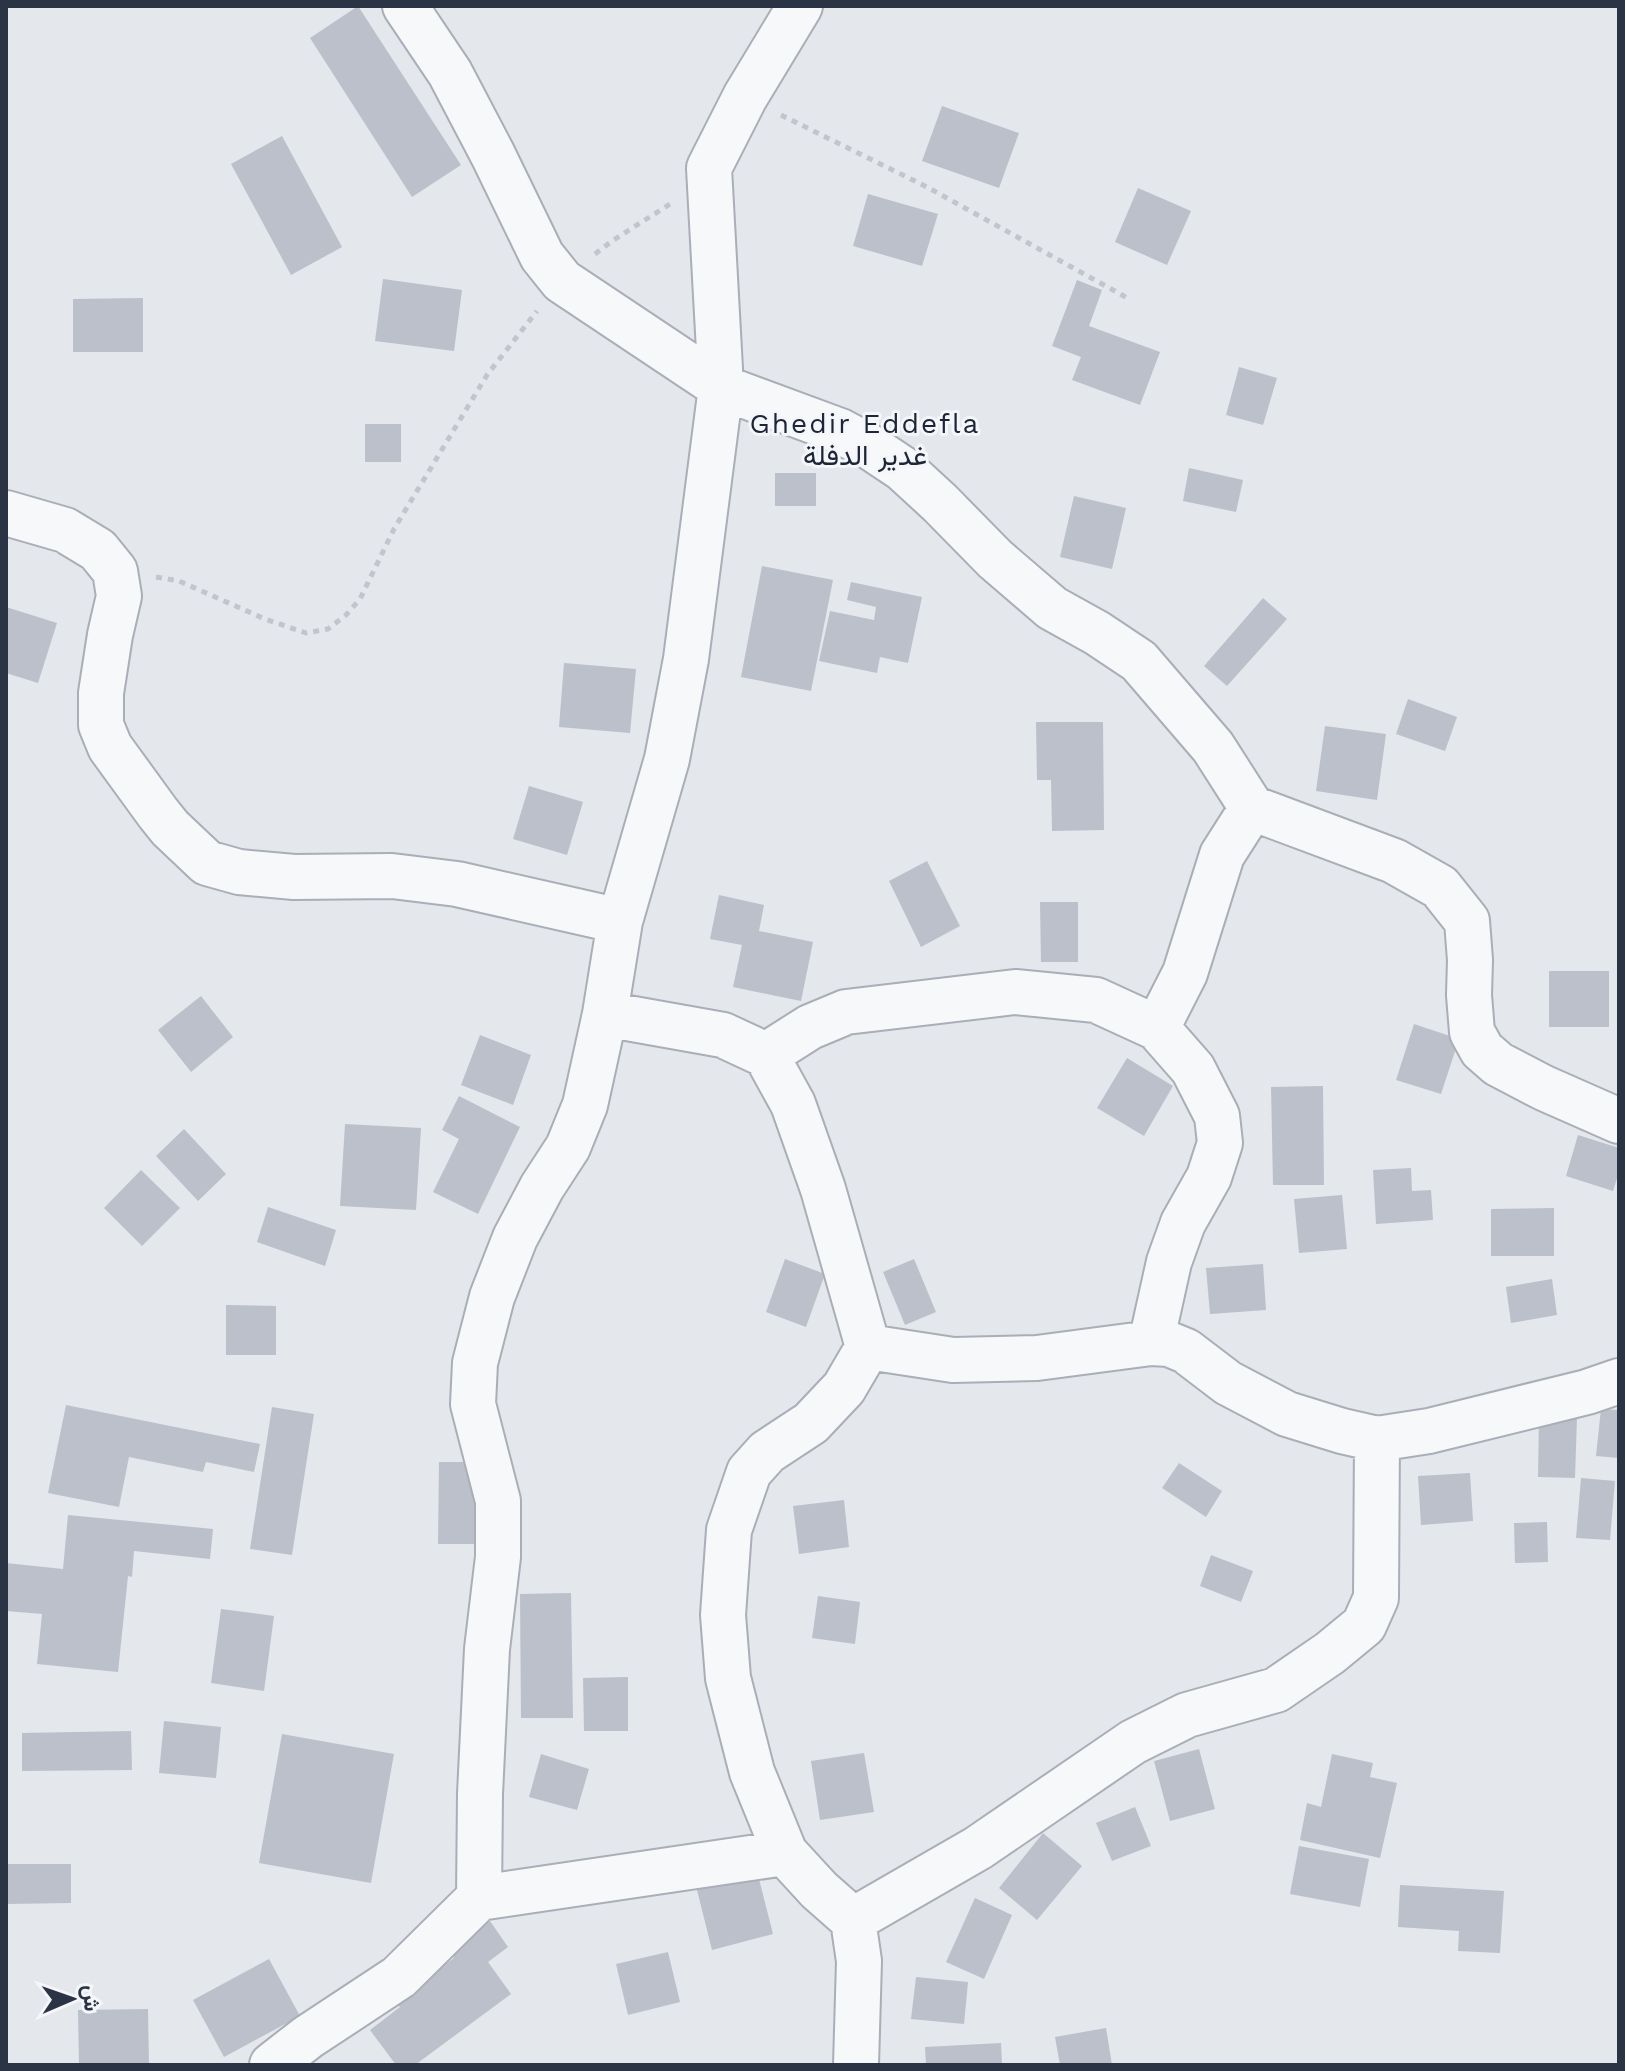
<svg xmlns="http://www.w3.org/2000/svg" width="1625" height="2071" font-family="'Work Sans',Vazirmatn,sans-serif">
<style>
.building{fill:#bbc0ca}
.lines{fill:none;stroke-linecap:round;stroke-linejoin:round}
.minor-casing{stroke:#a9aeb7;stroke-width:48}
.path{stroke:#c2c5cb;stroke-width:5;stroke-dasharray:6 6;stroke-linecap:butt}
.minor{stroke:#f7f8fa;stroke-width:44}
.labels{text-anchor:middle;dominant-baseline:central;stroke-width:6;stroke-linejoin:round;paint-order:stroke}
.quarter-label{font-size:28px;letter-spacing:2px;fill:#1d2536;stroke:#f4f6f9}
</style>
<rect width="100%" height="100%" fill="#e4e7ec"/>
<path class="building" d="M358 6 461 165 412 197 310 38Z
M942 106 1019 133 999 188 922 161Z
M282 136 342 247 291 275 231 164Z
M1138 188 1191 211 1167 265 1115 242Z
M868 194 938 214 922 266 853 246Z
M383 279 462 290 454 351 375 341Z
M1077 280 1102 290 1089 326 1160 352 1140 405 1072 380 1081 357 1052 346Z
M143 298V352H73V299Z
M1239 367 1277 378 1263 425 1226 415Z
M365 424H401V462H365Z
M1189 468 1243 480 1236 512 1183 501Z
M775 473H816V506H775Z
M1074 496 1126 508 1112 569 1060 557Z
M762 566 833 580 811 691 741 677Z
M851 582 922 597 908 663 880 657 877 673 819 661 830 611 874 620 876 607 847 600Z
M1263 598 1287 619 1227 686 1204 666Z
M6 607 57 623 38 683 6 673Z
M564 663 636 669 630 733 559 727Z
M1408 699 1457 717 1445 751 1396 734Z
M1036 722H1103L1104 830 1052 831 1051 780H1037Z
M1325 726 1386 734 1377 800 1316 791Z
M529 786 583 802 567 855 513 839Z
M927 861 960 926 921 947 889 881Z
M719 895 764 905 759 931 813 942 801 1001 733 987 742 945 710 939Z
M1040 902H1078V962H1041Z
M1549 971H1609V1027H1549Z
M201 996 233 1037 191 1072 158 1030Z
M1414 1024 1459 1039 1441 1094 1396 1080Z
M480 1035 531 1055 513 1105 461 1085Z
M1127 1058 1173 1086 1144 1136 1097 1108Z
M1323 1086 1324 1185H1273L1271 1087Z
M459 1096 520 1127 478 1214 433 1192 459 1139 442 1130Z
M345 1124 421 1128 416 1210 340 1206Z
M184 1129 226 1174 198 1201 156 1156Z
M1578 1135 1619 1148V1172L1613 1191 1566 1176Z
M1411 1168 1412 1191 1431 1190 1433 1220 1376 1224 1373 1170Z
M141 1170 180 1208 142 1246 104 1208Z
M1342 1195 1347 1249 1299 1253 1294 1199Z
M268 1207 336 1230 325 1266 257 1242Z
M1554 1208V1256H1491V1209Z
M785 1259 825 1274 806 1327 766 1312Z
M914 1259 936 1312 905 1325 883 1272Z
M1263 1264 1266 1310 1210 1314 1206 1268Z
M1552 1279 1557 1315 1511 1323 1506 1287Z
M226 1305 276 1306V1355H226Z
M66 1405 260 1444 254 1472 206 1462 203 1472 129 1457 119 1507 48 1493Z
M272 1407 314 1414 292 1555 250 1549Z
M1601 1409 1619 1410V1458L1596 1456Z
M1539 1416 1577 1417 1575 1478 1538 1477Z
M439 1462H477L476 1544H438Z
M1179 1463 1222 1491 1206 1517 1162 1488Z
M1470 1473 1473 1521 1421 1525 1418 1476Z
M1581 1478 1615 1481 1610 1540 1576 1538Z
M844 1500 849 1547 799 1554 793 1506Z
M68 1515 213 1529 210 1559 134 1551 132 1577 128 1576 118 1672 37 1664 42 1614 6 1611V1563L63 1569Z
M1547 1522 1548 1562 1515 1563 1514 1523Z
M1211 1555 1253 1571 1241 1602 1200 1586Z
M571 1593 573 1718H521L520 1594Z
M818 1596 860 1602 855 1644 812 1638Z
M221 1609 274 1616 264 1691 211 1683Z
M628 1677V1731H584L583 1678Z
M164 1721 221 1727 216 1778 159 1773Z
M131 1731 132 1770 22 1771V1733Z
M282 1734 394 1754 371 1883 259 1863Z
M1199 1749 1215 1809 1170 1821 1154 1761Z
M864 1753 874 1812 820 1820 811 1761Z
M541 1754 589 1769 577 1810 529 1797Z
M1332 1754 1373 1763 1370 1777 1397 1783 1380 1858 1300 1840 1307 1803 1321 1807Z
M1135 1807 1151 1846 1112 1861 1096 1823Z
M1043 1833 1082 1866 1037 1920 999 1888Z
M1299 1846 1369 1859 1360 1907 1290 1894Z
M6 1864H71V1903L6 1904Z
M758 1875 773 1934 712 1950 697 1890Z
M1400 1885 1504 1891 1500 1953 1458 1951 1459 1931 1398 1927Z
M975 1898 1012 1915 984 1979 946 1962Z
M490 1921 508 1947 488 1962 511 1994 415 2065H396L370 2030 400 2007 395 2001 454 1958 449 1951Z
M668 1952 680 2002 628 2015 616 1964Z
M269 1959 300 2016 224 2057 193 2000Z
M916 1977 968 1982 964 2024 911 2019Z
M148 2009 149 2065H79L78 2010Z
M1106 2028 1112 2065H1060L1055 2037Z
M1001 2043 1002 2065H926L925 2047Z"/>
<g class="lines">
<g class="minor-casing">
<path id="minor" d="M405 6 450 73 493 155 542 256 562 281 721 387 840 431 870 447 903 469 940 503 995 559 1052 608 1097 633 1139 661 1213 747 1252 808 1394 861 1440 887 1467 921 1470 960 1469 995 1472 1032 1482 1050 1498 1064 1544 1088 1619 1121
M6 513 65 530 98 550 115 571 119 596 110 635 101 693V725L110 747 158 813 170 828 207 863 239 872 294 877 392 876 457 884 620 921
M605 1014 723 1035 766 1055 793 1104 823 1189 868 1347
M766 1055 810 1027 846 1012 1015 992 1096 1000 1157 1028 1185 973 1222 855 1252 808
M1151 1343 1169 1262 1183 1223 1209 1177 1220 1143 1217 1116 1193 1069 1157 1028
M785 1853 752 1772 728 1678 723 1615 729 1530 749 1472 767 1452 811 1423 844 1388 868 1347 953 1360 1037 1358 1151 1343 1169 1344 1186 1351 1228 1383 1287 1414 1342 1431 1377 1439 1429 1431 1587 1392 1619 1381
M479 1898 785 1853 819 1890 853 1920 859 1961 856 2065
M853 1920 978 1848 1133 1742 1187 1715 1276 1690 1330 1653 1364 1625 1376 1598 1377 1439
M272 2065 308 2037 399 1977 479 1898 480 1794 487 1649 498 1557V1501L473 1404 475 1363 492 1297 515 1238 542 1187 568 1147 585 1105 605 1014 620 921 667 759 686 659 721 387 709 168 745 97 800 6"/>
</g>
<path class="path" d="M781 115 927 187 1131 300
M595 254 612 241 670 204
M156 577 179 581 265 619 306 633 328 629 346 615 360 599 394 529 487 375 537 311"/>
<use href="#minor" class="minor"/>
</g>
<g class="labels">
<g class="quarter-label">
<text x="865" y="423">Ghedir Eddefla<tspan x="865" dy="32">غدير الدفلة</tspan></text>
</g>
</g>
<rect width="1625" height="2071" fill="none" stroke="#2b3445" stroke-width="16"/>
<g transform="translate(72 1999) rotate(88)" stroke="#f4f6f9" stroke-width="6" paint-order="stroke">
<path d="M0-6L14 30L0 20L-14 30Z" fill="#2b3445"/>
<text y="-12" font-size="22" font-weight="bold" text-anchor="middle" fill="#2b3445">ش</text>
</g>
</svg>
